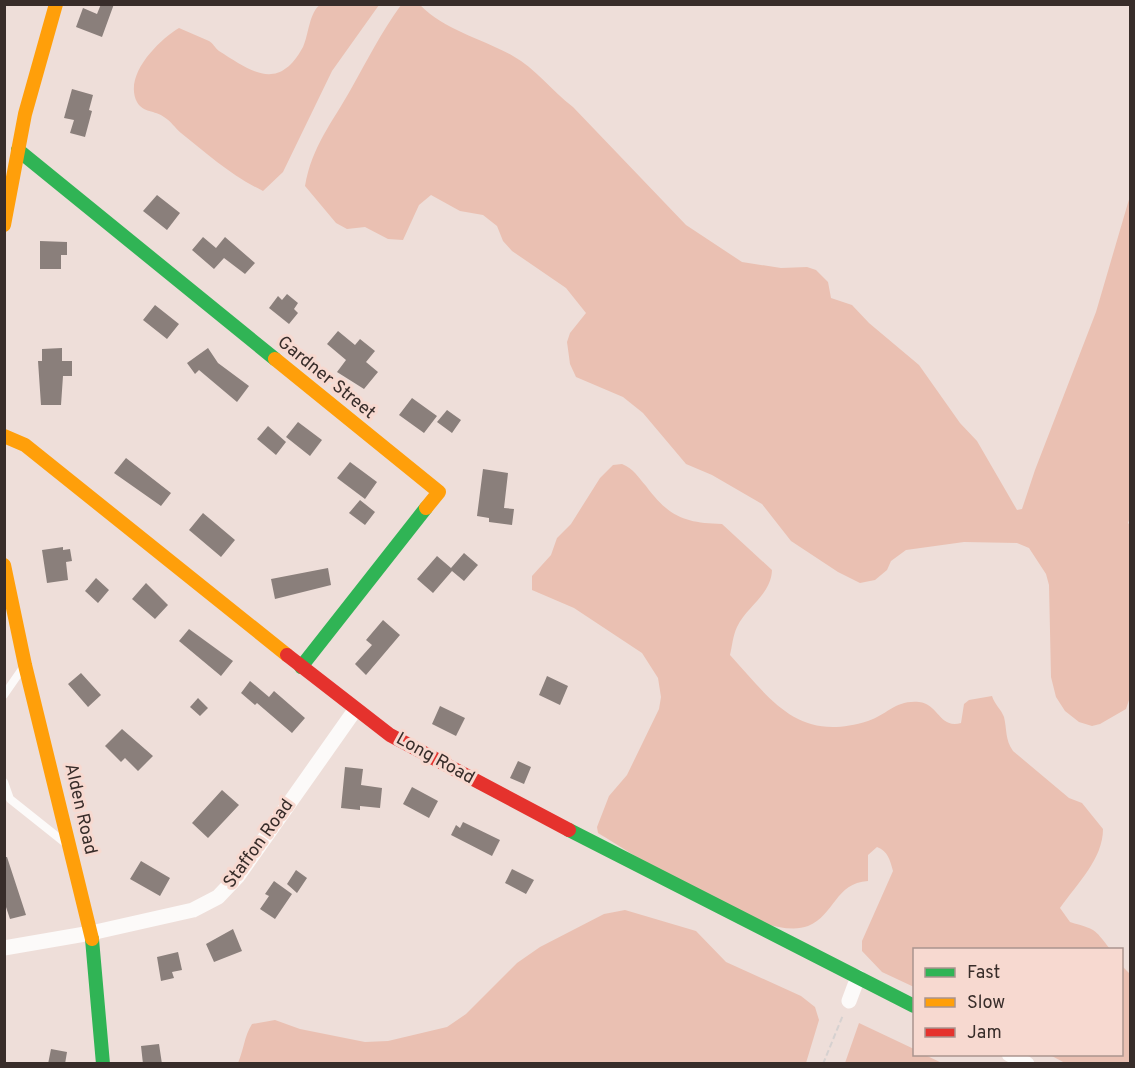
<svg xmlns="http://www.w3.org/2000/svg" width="1135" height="1068" font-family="Overpass,sans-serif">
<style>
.green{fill:#eac0b2}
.building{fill:#8a7f7b}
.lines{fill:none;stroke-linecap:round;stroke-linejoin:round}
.path{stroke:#d6d1d0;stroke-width:2;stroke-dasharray:6 3;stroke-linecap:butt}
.lane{stroke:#fcfaf9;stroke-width:8}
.street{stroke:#fcfaf9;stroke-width:15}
.fast{stroke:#30b455;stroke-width:14}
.slow{stroke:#ff9f0a;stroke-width:14}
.jam{stroke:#e5322d;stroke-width:14}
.labels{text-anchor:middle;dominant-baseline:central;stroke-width:6;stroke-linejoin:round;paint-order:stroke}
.street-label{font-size:18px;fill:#382d2a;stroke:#f7d9d0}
</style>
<rect width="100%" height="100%" fill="#eeded9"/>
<path class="green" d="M321 4 379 5 332 71 283 172 263 191C232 176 207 154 181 133 175 128 171 121 164 117 155 110 143 113 137 102 123 75 159 40 179 28 189 32 199 37 209 41 213 43 215 48 219 51 251 71 278 93 303 47 309 34 309 12 321 4Z
M401 5H420C446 31 481 38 513 56 535 68 552 91 573 107L686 225 742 262 781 268 807 267 816 270 828 282 831 298 852 305 869 323 919 365 960 423 977 441 1017 510 1022 509 1035 470 1096 312 1130 196V517L1128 523 1130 525V697L1126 709 1100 724 1092 726 1079 722 1065 711 1056 697 1051 677 1049 585 1046 574 1029 548 1017 543 964 542 906 550 891 561 887 570 875 580 860 583 838 572 791 541 762 504 712 475 686 464 643 413 623 397 576 377 570 364 567 342 570 333 586 313 566 288 512 251 503 241 497 226 483 215 460 211 431 195 419 205 403 240 388 239 365 227 347 229 336 223 305 186C312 146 332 123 351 89 368 59 380 34 401 5Z
M622 464C634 469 638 477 646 486 669 517 685 523 722 524L772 570C771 595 747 606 737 627 733 635 732 647 730 655 772 701 798 743 868 721 887 715 895 700 919 702 939 704 939 729 961 723L964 704 969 700 992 696C995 705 1001 709 1004 717 1007 729 1005 740 1013 751L1069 798 1082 803 1103 829C1103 859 1077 884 1060 908L1070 922C1096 930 1093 927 1110 949L914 950V987L882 972 862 951V941L893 871C890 860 888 851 877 847L868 855V881C835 883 835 915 808 926 762 944 641 858 598 833L597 827 609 796 627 775 659 709 661 697 658 678 642 653 574 608 532 590V576L551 555 557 538 571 524 600 478 613 465Z
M625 910 696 931 726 962 801 996 815 1007 819 1020 806 1063H238C244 1049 244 1037 252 1024L275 1020 300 1029 365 1042 388 1041 447 1027 466 1014 517 963 540 947 604 914Z
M1122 966 1130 974V1063H1065L1050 1055 1122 1054Z
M859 1023 914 1049V1054L925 1055 942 1063H845Z"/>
<path class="building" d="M101 4H114L102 37 76 27 83 8 97 14Z
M72 89 93 95 89 110 92 111 85 137 70 133 74 120 64 118Z
M157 195 180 213 167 230 143 211Z
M203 237 216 248 225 237 255 263 245 274 224 258 214 269 192 250Z
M40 241 67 242V255H61V269H40Z
M287 294 298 303 294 309 298 313 289 324 269 308 278 296 282 300Z
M155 305 179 324 167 339 143 320Z
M338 331 355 345 360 339 375 351 366 362 378 372 364 389 337 372 346 360 327 344Z
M62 348V361H72V376H63L61 405H41L38 361H42V349Z
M208 348 218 363 249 386 237 402 199 370 195 374 187 363Z
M412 398 437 416 424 433 399 415Z
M447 410 461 420 452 433 437 422Z
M298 422 322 440 310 456 286 437Z
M268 426 286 442 276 455 257 439Z
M126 458 171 493 161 506 114 473Z
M350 462 377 482 365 499 337 478Z
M483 469 508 473 504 508 514 509 512 525 489 522V518L477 516Z
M360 500 375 512 365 525 349 513Z
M203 513 235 540 221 557 189 530Z
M63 547V550L70 549 72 561 66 562 68 580 47 583 42 550Z
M464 553 478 565 464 581 452 571 433 593 417 579 437 556 451 568Z
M328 568 331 585 275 599 271 579Z
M96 578 109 590 98 603 85 591Z
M146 583 168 605 155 619 132 599Z
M383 620 400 635 366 675 355 664 372 645 366 640Z
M189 629 233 661 221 676 179 641Z
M81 673 101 695 88 707 68 684Z
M547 676 568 686 560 705 539 695Z
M250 681 269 697 274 691 305 718 292 733 257 703 255 705 241 693Z
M198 698 208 708 200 716 190 707Z
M440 706 465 718 456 736 432 724Z
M122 729 153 756 138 771 125 758 121 762 105 746Z
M518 761 531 767 524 784 510 778Z
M345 767 363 769 361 785 382 788 380 808 360 806V810L341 808Z
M412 787 438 801 429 818 403 804Z
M222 790 239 805 208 838 192 823Z
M463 822 500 840 492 856 451 835 456 825 460 828Z
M4 857H7L26 915 10 919 4 901Z
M141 861 170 878 160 896 130 879Z
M512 869 534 880 526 894 505 883Z
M296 870 307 878 297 893 287 884Z
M274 881 292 894 275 919 260 909 269 896 265 894Z
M233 929 242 951 214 962 206 944Z
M178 952 182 970 172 972 174 978 161 981 157 957Z
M159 1044 162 1064H143L141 1046Z
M51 1049 67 1052 65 1064H48Z"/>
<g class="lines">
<path class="path" d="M823 1064 843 1015"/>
<path class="lane" d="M4 695 22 669
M4 782 10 799 64 842"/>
<path class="street" d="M4 948 91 933 193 910 218 897 238 876 355 710
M849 1001 858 977
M1009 1054 1027 1064"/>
<path class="fast" d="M18 150 275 359
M301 667 426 508
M569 830 914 1006
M92 939 103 1064"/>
<path class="slow" d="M4 225 25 114 56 4
M275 359 439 492 426 508
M4 436 25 445 287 655
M4 565 25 665 92 939"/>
<path class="jam" d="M287 655 390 735 569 830"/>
</g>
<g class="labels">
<g class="street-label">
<text transform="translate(326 378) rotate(39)">Gardner Street</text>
<text transform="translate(435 759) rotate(29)">Long Road</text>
<text transform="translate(80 809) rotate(77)">Alden Road</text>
<text transform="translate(259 844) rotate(-54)">Staffon Road</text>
</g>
</g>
<rect width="1135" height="1068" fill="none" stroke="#382d2a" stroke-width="12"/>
<rect x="913" y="948" width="210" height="108" fill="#f7d9d0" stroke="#ab948e" stroke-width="1.5"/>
<rect x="925" y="968" width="30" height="9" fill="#30b455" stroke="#ab948e" stroke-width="1.5"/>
<text x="967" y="978" font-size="18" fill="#382d2a">Fast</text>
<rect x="925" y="998" width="30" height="9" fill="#ff9f0a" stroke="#ab948e" stroke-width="1.5"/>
<text x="967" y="1008" font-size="18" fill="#382d2a">Slow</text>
<rect x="925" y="1028" width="30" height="9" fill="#e5322d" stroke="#ab948e" stroke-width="1.5"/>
<text x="967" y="1038" font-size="18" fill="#382d2a">Jam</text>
</svg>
